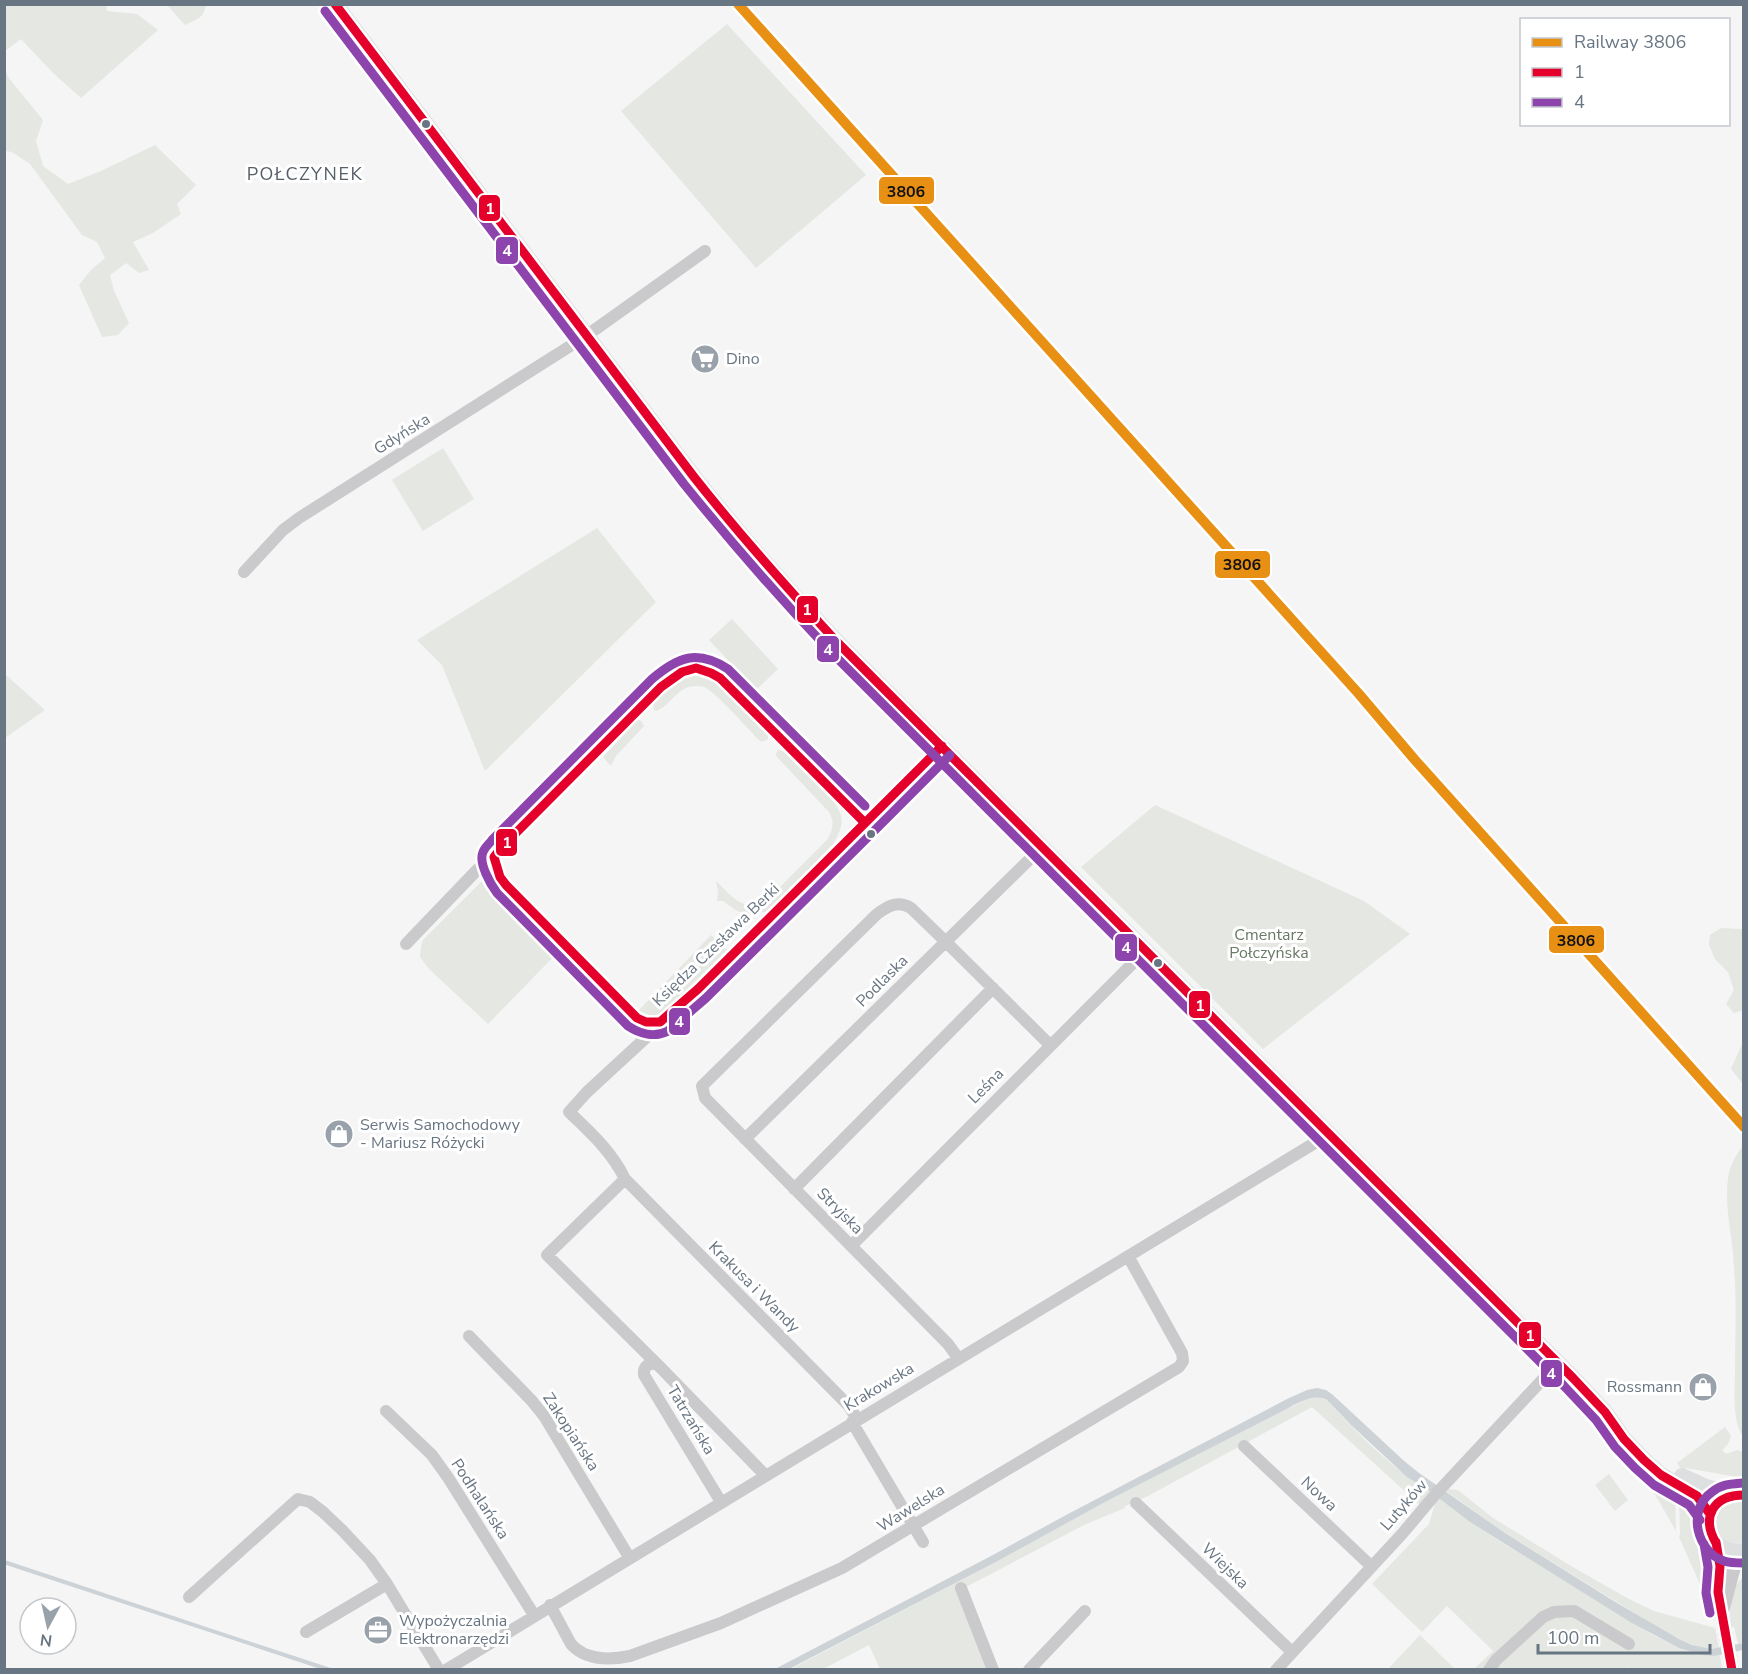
<svg xmlns="http://www.w3.org/2000/svg" width="1748" height="1674" font-family="'Nunito Sans',sans-serif">
<style>
.green{fill:#e4e7e2}
.water{fill:#ccd2d6}
.lines{fill:none;stroke-linecap:round;stroke-linejoin:round}
.stream{stroke:#ccd2d6;stroke-width:4}
.minor{stroke:#cacacc;stroke-width:12}
.tertiary{stroke:#cacacc;stroke-width:14}
.secondary{stroke:#dedfe0;stroke-width:16}
.bus-1-casing{stroke:#fff;stroke-width:14}
.bus-2-casing{stroke:#fff;stroke-width:14}
.bus-1{stroke:#e4002b;stroke-width:9}
.bus-2{stroke:#8e44ad;stroke-width:9}
.rail-1-casing{stroke:#fff;stroke-width:15}
.rail-1{stroke:#e89014;stroke-width:10}
.bus-dot{fill:#687582;stroke:#fff;stroke-width:2}
.labels{text-anchor:middle;dominant-baseline:central;stroke-width:6;stroke-linejoin:round;paint-order:stroke}
.poi-label{font-size:16px;fill:#687582;stroke:#fff;text-anchor:start}
.street-label{font-size:16px;fill:#687582;stroke:#fff}
.park-label{font-size:16px;fill:#697a66;stroke:#fff}
.neighbourhood-label{font-size:18px;letter-spacing:1.5px;fill:#555f68;stroke:#fff}
.line-badge{stroke:#fff;stroke-width:2}
.badge-label{font-size:16px;text-anchor:middle;font-weight:bold;fill:#fff}
.pale-badge-label{font-size:16px;text-anchor:middle;font-weight:bold;fill:#111}
</style>
<rect width="100%" height="100%" fill="#f5f5f5"/>
<path class="green" d="M5 4 106 5 107 11 137 14 158 30 81 98 52 72 21 39 5 51Z
M167 5H206C203 19 197 19 185 25Z
M727 24 866 175 756 268 621 111Z
M4 65 8 77 43 120 36 141 43 166 68 184 101 171 155 145 196 185 177 204 181 214 153 233 133 242 149 270 139 273 126 263 110 275 114 291 129 323 118 335 102 337 79 285 91 270 105 258 97 242 82 235 30 164 12 152 5 151Z
M443 448 474 499 423 531 392 480Z
M597 528 656 602 485 771 442 665 417 640Z
M732 619 778 669 756 690 709 640Z
M5 674 45 710 5 738H4Z
M701 675 710 678 720 686 768 734V739L762 742 758 739C749 730 714 690 704 687 699 685 690 686 686 688 674 693 668 707 656 711L654 710 653 704C668 689 678 676 701 675Z
M638 719 642 722 644 726 616 756 611 766 603 757Z
M778 750 783 751 833 801C846 818 843 827 833 844L773 907 765 912 748 914 737 911 723 901H717L718 892 716 881C731 895 744 914 766 901L827 840C833 829 835 823 829 812L777 757 776 754Z
M1155 805 1364 901 1410 934 1263 1049 1081 867Z
M485 878H490L562 948 488 1024 429 969 420 957 422 941Z
M1721 928 1741 929 1743 931V1010L1734 1013 1726 1004 1734 990 1728 972 1715 959 1709 945 1710 935Z
M711 935 727 950 661 1015 651 1016 638 1011Z
M1743 1042V1084L1731 1069Z
M1743 1146V1437C1732 1420 1735 1393 1735 1373 1735 1338 1737 1302 1734 1267 1733 1239 1724 1206 1728 1179 1729 1168 1735 1155 1743 1146Z
M1318 1397 1327 1400C1354 1430 1395 1472 1431 1492L1420 1505 1312 1407 1148 1496 1125 1506V1508L1084 1525 966 1587 999 1669H880L869 1645 823 1669 789 1670 994 1563 1107 1501 1279 1413 1307 1399Z
M1725 1427 1731 1436 1728 1444 1722 1450 1726 1454 1737 1450 1743 1452V1478L1686 1468 1683 1472 1677 1463Z
M1642 1469 1675 1493 1676 1531 1641 1470Z
M1609 1474 1628 1500 1615 1511 1595 1485Z
M1449 1489 1458 1490 1493 1518 1576 1569 1629 1599 1654 1611 1715 1628 1719 1648 1711 1649 1697 1647 1667 1633 1505 1533 1446 1491Z
M1682 1491 1699 1507 1715 1559V1608L1711 1609 1679 1537 1680 1534 1679 1496Z
M1440 1498 1470 1522 1501 1542 1653 1635C1674 1645 1696 1658 1720 1655L1722 1669 1631 1670 1629 1667 1624 1670 1474 1669 1493 1651 1447 1606 1422 1632 1372 1584 1429 1524 1435 1503Z
M1738 1501 1743 1502V1542C1711 1550 1705 1504 1738 1501Z
M1743 1577V1643L1738 1644 1734 1627H1731C1729 1609 1729 1590 1743 1577Z
M1420 1635 1455 1669H1388Z"/>
<path class="water" d="M1317 1388 1326 1390 1333 1395 1403 1460 1419 1473 1505 1533 1617 1603 1679 1639 1692 1645 1711 1649 1744 1643 1743 1650 1714 1656 1703 1655 1679 1648 1632 1623 1470 1522 1431 1492 1407 1477 1351 1425 1327 1400C1311 1392 1294 1406 1279 1413L1107 1501 994 1563 789 1669 773 1670 991 1556 1068 1514 1287 1399 1307 1390Z"/>
<g class="lines">
<path class="stream" d="M4 1562 330 1670"/>
<path class="minor" d="M244 572 283 530 299 518 586 336 705 251
M494 857 500 877 506 885 637 1018 646 1022H660L698 989 942 746
M406 944 478 869 494 857 501 848C541 808 581 768 621 727 636 712 664 680 682 671 695 664 710 670 720 678L865 823
M664 1021 587 1092 569 1112C591 1133 612 1152 625 1179L849 1406 857 1419
M745 1139 1042 847
M625 1179 547 1255 658 1365
M794 1189 993 988
M851 1246 1146 950
M469 1336 532 1401 544 1416 629 1557
M958 1358 948 1344 705 1098 702 1086 877 914C888 906 898 900 911 908L945 941 1050 1045
M386 1411 432 1455 449 1479 534 1615
M852 1422 923 1542
M1244 1446 1371 1566
M721 1502 644 1375C643 1365 650 1362 658 1365L765 1475
M1136 1503 1292 1652
M961 1588 993 1670
M189 1597 298 1499 310 1502 323 1512 342 1530 370 1560 387 1584 439 1670
M550 1605 571 1644C586 1661 610 1660 630 1656L721 1623 842 1568 1179 1367 1183 1361 1182 1353 1128 1256
M306 1632 387 1584
M446 1670 1318 1141 1327 1131
M1029 1670 1085 1611
M1276 1670 1402 1534 1434 1496 1558 1363
M1489 1670 1496 1660 1543 1617 1554 1612 1574 1611 1629 1644"/>
<path class="tertiary" d="M1716 1542 1720 1566 1718 1592 1732 1670
M1723 1608 1734 1567 1741 1551"/>
<path class="secondary" d="M335 4 694 477C739 534 786 588 836 641L1573 1378 1605 1412 1624 1439 1644 1460 1661 1475 1697 1496 1703 1503 1710 1514
M1682 1476 1706 1487 1735 1495
M1715 1505C1699 1529 1716 1555 1744 1551"/>
<g class="bus-1-casing">
<path id="bus-1" d="M335 4 694 477C739 534 787 588 836 641L1573 1378 1605 1412 1624 1439 1644 1460 1661 1475 1697 1496 1710 1514
M696 668 711 673 720 678 865 823 698 989 660 1022H646L637 1018 506 885 500 877 494 857 501 848 661 687 682 672Z
M865 823 942 746
M1716 1542 1720 1566 1718 1592 1732 1670
M1716 1543C1701 1517 1713 1495 1744 1495"/>
</g>
<g class="bus-2-casing">
<path id="bus-2" d="M325 11 684 484C730 541 778 596 828 649L1564 1386 1596 1420 1615 1447 1635 1468 1654 1485 1689 1505 1700 1520
M865 806 728 669C697 649 678 657 652 679L492 840C490 843 485 847 483 852 478 863 491 885 497 893L628 1026C640 1034 655 1038 668 1031L706 998 872 833
M875 830 950 755
M1704 1544 1708 1567 1706 1593 1710 1613
M1743 1563C1737 1563 1730 1563 1724 1561 1697 1552 1686 1510 1712 1492 1722 1484 1731 1484 1743 1483"/>
</g>
<use href="#bus-1" class="bus-1"/>
<use href="#bus-2" class="bus-2"/>
<g class="rail-1-casing">
<path id="rail-1" d="M738 4 1359 694 1415 760 1744 1127"/>
</g>
<use href="#rail-1" class="rail-1"/>
</g>
<defs>
<g id="supermarket-disc" transform="scale(1.5)"><circle r="9.5" fill="#99a2aa" stroke="#fff"/><path d="M-6-5.5h2.5l.6 2H6L4.5 2H-2.5L-4.4-4H-6ZM-1.5 3.2a1.3 1.3 0 1 0 .1 0ZM3 3.2a1.3 1.3 0 1 0 .1 0Z" fill="#fff"/></g>
<g id="shop-disc" transform="scale(1.5)"><circle r="9.5" fill="#99a2aa" stroke="#fff"/><path d="M-5-2.5h2.3a2.7 3.5 0 0 1 5.4 0H5L5.5 6h-11ZM-1.5-2.5h3a1.5 2.3 0 0 0-3 0Z" fill="#fff"/></g>
<g id="office-disc" transform="scale(1.5)"><circle r="9.5" fill="#99a2aa" stroke="#fff"/><path d="M-6-3h4V-5.5h4V-3h4V5H-6ZM-1-4.5V-3h2v-1.5ZM-6 0V1H6V0Z" fill="#fff"/></g>
</defs>
<g fill-rule="evenodd">
<use href="#supermarket-disc" x="705" y="359"/>
<use href="#shop-disc" x="339" y="1134"/>
<use href="#shop-disc" x="1703" y="1387"/>
<use href="#office-disc" x="378" y="1630"/>
</g>
<g class="bus-dot">
<circle cx="426" cy="124" r="5"/>
<circle cx="871" cy="834" r="5"/>
<circle cx="1158" cy="963" r="5"/>
</g>
<g class="labels">
<g class="poi-label">
<text x="726" y="359">Dino</text>
<text x="360" y="1125">Serwis Samochodowy<tspan x="360" dy="18">- Mariusz Różycki</tspan></text>
<text x="1682" y="1387" text-anchor="end">Rossmann</text>
<text x="399" y="1621">Wypożyczalnia<tspan x="399" dy="18">Elektronarzędzi</tspan></text>
</g>
<g class="street-label">
<text transform="translate(402 434) rotate(-32)">Gdyńska</text>
<text transform="translate(716 945) rotate(-44)">Księdza Czesława Berki</text>
<text transform="translate(882 981) rotate(-45)">Podlaska</text>
<text transform="translate(986 1086) rotate(-45)">Leśna</text>
<text transform="translate(840 1211) rotate(45)">Stryjska</text>
<text transform="translate(754 1287) rotate(45)">Krakusa i Wandy</text>
<text transform="translate(879 1387) rotate(-31)">Krakowska</text>
<text transform="translate(691 1420) rotate(59)">Tatrzańska</text>
<text transform="translate(571 1432) rotate(57)">Zakopiańska</text>
<text transform="translate(1319 1494) rotate(43)">Nowa</text>
<text transform="translate(480 1499) rotate(57)">Podhalańska</text>
<text transform="translate(1404 1505) rotate(-49)">Lutyków</text>
<text transform="translate(911 1508) rotate(-32)">Wawelska</text>
<text transform="translate(1225 1566) rotate(44)">Wiejska</text>
</g>
<g class="park-label">
<text x="1269" y="935">Cmentarz<tspan x="1269" dy="18">Połczyńska</tspan></text>
</g>
<g class="neighbourhood-label">
<text x="305" y="174">POŁCZYNEK</text>
</g>
</g>
<g class="line-badge">
<rect x="878" y="176" width="57" height="29" rx="6" fill="#e89014"/>
<rect x="478" y="194" width="23" height="28" rx="6" fill="#e4002b"/>
<rect x="495" y="236" width="24" height="29" rx="6" fill="#8e44ad"/>
<rect x="1214" y="550" width="57" height="29" rx="6" fill="#e89014"/>
<rect x="796" y="595" width="23" height="29" rx="6" fill="#e4002b"/>
<rect x="816" y="635" width="24" height="28" rx="6" fill="#8e44ad"/>
<rect x="495" y="828" width="23" height="29" rx="6" fill="#e4002b"/>
<rect x="1548" y="925" width="57" height="29" rx="6" fill="#e89014"/>
<rect x="1114" y="933" width="24" height="29" rx="6" fill="#8e44ad"/>
<rect x="1188" y="990" width="23" height="29" rx="6" fill="#e4002b"/>
<rect x="668" y="1007" width="23" height="29" rx="6" fill="#8e44ad"/>
<rect x="1518" y="1321" width="24" height="28" rx="6" fill="#e4002b"/>
<rect x="1540" y="1359" width="23" height="29" rx="6" fill="#8e44ad"/>
</g>
<g class="badge-label">
<text x="490" y="214">1</text>
<text x="507" y="256">4</text>
<text x="807" y="615">1</text>
<text x="828" y="655">4</text>
<text x="507" y="848">1</text>
<text x="1126" y="953">4</text>
<text x="1200" y="1011">1</text>
<text x="679" y="1027">4</text>
<text x="1530" y="1341">1</text>
<text x="1551" y="1379">4</text>
</g>
<g class="pale-badge-label">
<text x="906" y="197">3806</text>
<text x="1242" y="570">3806</text>
<text x="1576" y="946">3806</text>
</g>
<rect width="1748" height="1674" fill="none" stroke="#687582" stroke-width="12"/>
<rect x="1520" y="18" width="210" height="108" fill="#ffffff" stroke="#c3c8cd" stroke-width="1.5"/>
<rect x="1532" y="38" width="30" height="9" fill="#e89014" stroke="#c3c8cd" stroke-width="1.5"/>
<text x="1574" y="48" font-size="18" fill="#687582">Railway 3806</text>
<rect x="1532" y="68" width="30" height="9" fill="#e4002b" stroke="#c3c8cd" stroke-width="1.5"/>
<text x="1574" y="78" font-size="18" fill="#687582">1</text>
<rect x="1532" y="98" width="30" height="9" fill="#8e44ad" stroke="#c3c8cd" stroke-width="1.5"/>
<text x="1574" y="108" font-size="18" fill="#687582">4</text>
<g transform="translate(48 1626) rotate(188)"><circle r="28" fill="#ffffff" stroke="#c3c8cd" stroke-width="1.5"/>
<path d="M0-4.5L10 22L0 15L-10 22Z" fill="#99a2aa"/>
<text y="-9" font-size="16" font-weight="bold" text-anchor="middle" fill="#687582">N</text>
</g>
<path d="M1538 1644v9h172v-9" fill="none" stroke="#687582" stroke-width="3"/>
<text x="1547" y="1644" font-size="18" fill="#687582" stroke="#ffffff" stroke-width="4.5" paint-order="stroke">100 m</text>
</svg>
